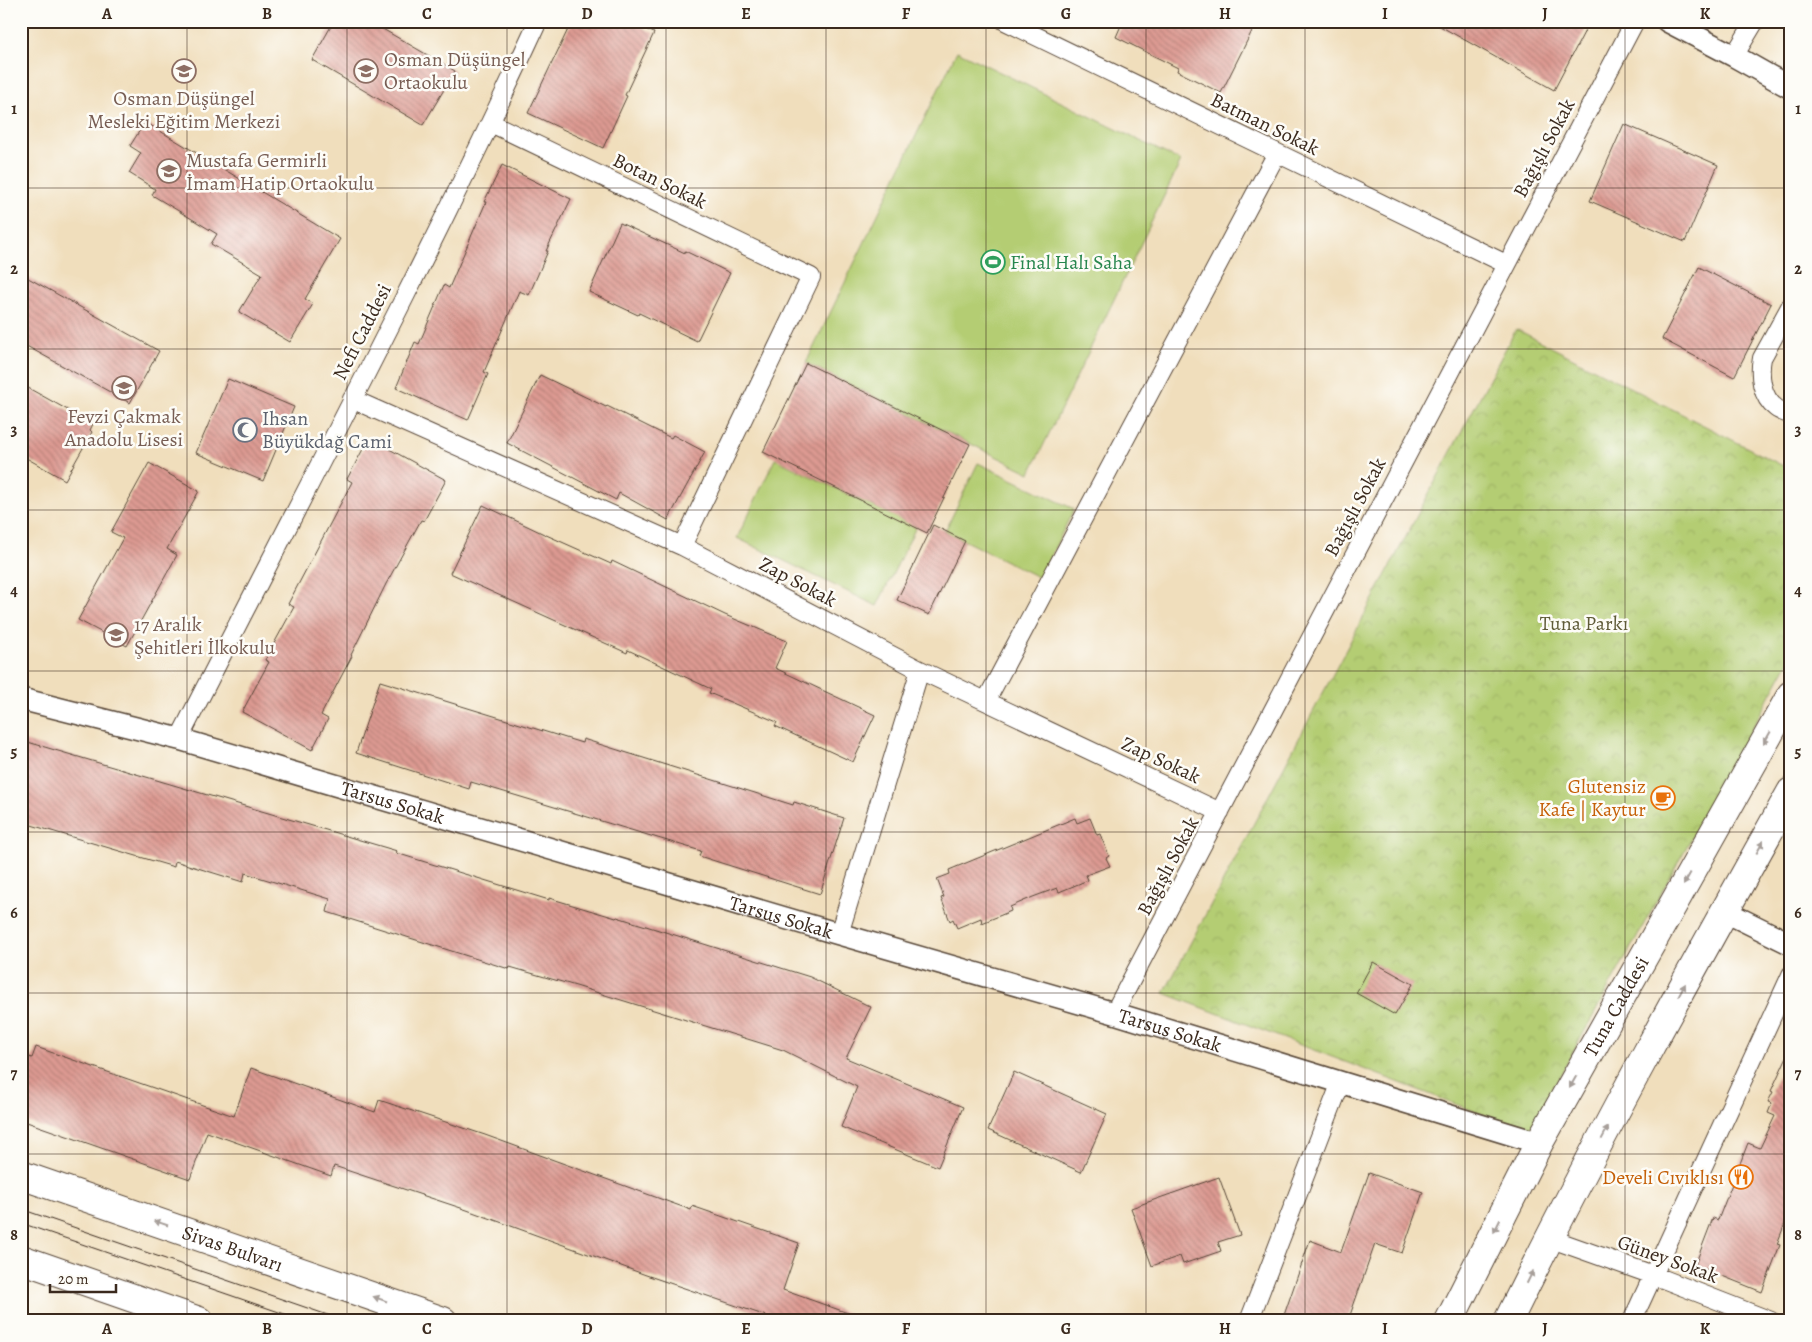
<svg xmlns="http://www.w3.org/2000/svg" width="1812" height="1342" font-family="Alegreya,serif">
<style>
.grass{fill:#b4cd73;stroke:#787c48}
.park{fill:url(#park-crowns);stroke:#787c48}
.building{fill:url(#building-back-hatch)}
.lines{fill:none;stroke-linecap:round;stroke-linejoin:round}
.minor-casing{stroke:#564536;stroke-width:20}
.tertiary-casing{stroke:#564536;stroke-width:24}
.primary-casing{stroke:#564536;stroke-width:30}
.trunk-casing{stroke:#564536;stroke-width:30}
.minor{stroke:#fff;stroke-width:18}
.tertiary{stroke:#fff;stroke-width:21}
.primary{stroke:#fff;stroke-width:28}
.trunk{stroke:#fff;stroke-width:28}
.tram{stroke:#3b2a1e;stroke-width:1}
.oneway{fill:#a79f9a}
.grid{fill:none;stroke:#3b2a1e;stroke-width:1;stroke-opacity:0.55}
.labels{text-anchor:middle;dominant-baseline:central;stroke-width:5;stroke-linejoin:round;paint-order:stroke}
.education-label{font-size:20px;fill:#785e54;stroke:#fdfcf7;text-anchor:start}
.street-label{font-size:20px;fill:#3b2a1e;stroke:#fdfcf7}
.leisure-label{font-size:20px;fill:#27864d;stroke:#fdfcf7;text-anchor:start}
.worship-label{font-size:20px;fill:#5b616d;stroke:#fdfcf7;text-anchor:start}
.park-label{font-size:20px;fill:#5f5b38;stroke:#fdfcf7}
.food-label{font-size:20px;fill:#c56008;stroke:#fdfcf7;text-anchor:end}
.neatline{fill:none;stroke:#3b2a1e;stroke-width:2}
.grid-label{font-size:16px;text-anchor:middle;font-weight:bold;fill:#3b2a1e}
</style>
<defs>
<pattern id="park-crowns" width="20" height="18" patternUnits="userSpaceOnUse" patternTransform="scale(1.25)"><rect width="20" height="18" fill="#b4cd73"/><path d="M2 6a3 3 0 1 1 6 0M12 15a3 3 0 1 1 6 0" fill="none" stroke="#9cb063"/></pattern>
<pattern id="building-back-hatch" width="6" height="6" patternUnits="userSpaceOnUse" patternTransform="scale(1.25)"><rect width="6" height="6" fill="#dd9a92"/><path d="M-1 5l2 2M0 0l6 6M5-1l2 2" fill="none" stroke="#b47e77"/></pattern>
</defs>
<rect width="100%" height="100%" fill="#fdfcf7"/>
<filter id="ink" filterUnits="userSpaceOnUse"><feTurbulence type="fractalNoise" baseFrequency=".02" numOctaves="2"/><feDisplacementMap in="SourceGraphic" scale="10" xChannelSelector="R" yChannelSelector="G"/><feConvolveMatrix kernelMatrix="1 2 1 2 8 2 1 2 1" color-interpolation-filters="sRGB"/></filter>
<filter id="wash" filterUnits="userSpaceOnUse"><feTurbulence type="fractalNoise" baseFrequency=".0096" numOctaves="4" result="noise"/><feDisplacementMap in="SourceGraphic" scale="20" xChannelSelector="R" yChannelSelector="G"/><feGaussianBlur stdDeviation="1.12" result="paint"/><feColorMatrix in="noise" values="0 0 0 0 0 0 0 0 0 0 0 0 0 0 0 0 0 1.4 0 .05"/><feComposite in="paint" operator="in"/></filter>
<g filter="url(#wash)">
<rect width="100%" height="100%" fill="#f0debc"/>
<path class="grass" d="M957 51 1181 161 1030 473 806 363Z
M775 459 916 527 877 606 737 538Z
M978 463 1074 509 1040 578 945 531Z"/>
<path class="park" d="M1516 329 1791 470V658L1529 1132 1164 993Z"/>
<g id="blocks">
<path class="building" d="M334 21H369L455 71 423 125 312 60Z
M572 21H629L654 33 625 95 627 96 603 148 528 113Z
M1123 21H1257L1221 93 1177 71 1178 68 1116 37Z
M1431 21H1590L1554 90Z
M145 122 340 239 305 299 313 304 290 342 239 312 262 274 211 244 217 234 152 195 155 189 129 173 141 153 130 146Z
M1624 124 1718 165 1685 242 1590 201Z
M502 165 571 199 546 251H548L529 295 519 291 484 372 488 374 468 420 396 388 415 342 419 344 444 285 449 288 486 202H484Z
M620 223 685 253V251L730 273 697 341 639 313 638 315 589 292Z
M1699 267 1771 304 1734 377 1662 339Z
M21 274 159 351 130 403 21 343Z
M806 363 970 444 927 533 763 452Z
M540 375 606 407 607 406 671 438 673 435 705 452 668 520 619 493 616 500 507 443Z
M228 379 294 407 263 481 196 453Z
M21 384 93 424 90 430 92 432 65 480 21 455Z
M369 438 446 480 424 521 421 520 386 584 351 655 352 656 321 715 328 719 312 750 242 712 269 662 265 660 294 607 288 604 352 482 347 479Z
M149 463 199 491 167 549 177 555 127 646 78 620 123 538 111 532Z
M483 505 544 534 611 564 612 561 725 615 787 641 775 668 875 715 853 762 775 726 777 722 709 693 711 689 628 650 627 653 450 573Z
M933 525 965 541 929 615 897 600Z
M380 681 582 743 583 739 793 805 794 802 844 818 820 894 699 856 701 851 471 782 469 789 356 753Z
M21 740 397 851 396 853 549 900V898L616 918 617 917 810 977 871 1007 846 1058 963 1107 938 1167 841 1127 857 1087 783 1050 576 986 510 967 509 969 327 912 330 899 245 873 243 882 175 861 174 867 21 822Z
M1075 818 1077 823 1090 818 1097 835 1100 834 1109 856 1106 858 1110 866 1086 875 1088 880 1059 892 1057 888 1033 897 1010 907 1011 911 982 923 981 918 957 928 953 919 950 921 941 898 944 897 937 879 950 874 949 870Z
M1373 962 1413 984 1395 1015 1356 993Z
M36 1047 234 1116 251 1068 375 1112 379 1100 485 1135 691 1210 692 1206 799 1243 783 1290 862 1318 861 1321H781L646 1275 467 1210 334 1166 331 1176 207 1132 190 1179 21 1120V1054L32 1058Z
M1791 1048V1208L1777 1244 1780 1245 1762 1292 1695 1265 1713 1218 1718 1220 1748 1143 1760 1148 1775 1116 1768 1113 1772 1103 1768 1102 1773 1092 1771 1091Z
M1014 1072 1107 1114 1081 1172 988 1130Z
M1369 1173 1423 1192 1402 1253 1375 1244 1348 1321H1282L1310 1240 1341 1252Z
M1219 1177 1240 1235 1218 1242 1221 1251 1183 1264 1180 1256 1152 1266 1131 1208Z"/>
</g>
</g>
<g filter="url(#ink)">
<use href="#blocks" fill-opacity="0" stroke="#564536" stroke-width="1"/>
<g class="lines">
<g class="minor-casing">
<path id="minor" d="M1005 21 1506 264
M1734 56 1755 21
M491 123 811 277 682 546
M1791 305 1762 358C1759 374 1761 397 1776 408 1780 411 1786 413 1791 415
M352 399 682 546 920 670 1220 812
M986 701 1277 153
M179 739C300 501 426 264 538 21
M839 934 920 670
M1114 1013 1635 21
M1549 1238 1653 1275 1771 1321
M1249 1321 1341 1082
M1632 1321 1791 975"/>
</g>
<g class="tertiary-casing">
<g id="tertiary">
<path d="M1667 21 1734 56 1791 88"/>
<path id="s1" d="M21 699 179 739 839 934 1114 1013 1539 1143"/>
<path d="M1724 911 1791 944"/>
</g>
</g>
<g class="primary-casing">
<g id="primary">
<path id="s2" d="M1449 1321 1539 1143 1791 695"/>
<path d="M1508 1321C1596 1142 1693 967 1791 792"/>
</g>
</g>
<g class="trunk-casing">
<g id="trunk">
<path id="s3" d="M21 1175 443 1321"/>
<path d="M21 1259 199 1321"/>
</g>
</g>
<use href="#minor" class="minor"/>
<use href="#tertiary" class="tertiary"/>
<use href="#primary" class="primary"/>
<use href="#trunk" class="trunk"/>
<path class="tram" d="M21 1209 345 1321
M21 1223 305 1321"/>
</g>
<defs><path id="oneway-solid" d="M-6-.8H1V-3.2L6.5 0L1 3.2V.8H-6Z" transform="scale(1.25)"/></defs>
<g class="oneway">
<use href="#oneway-solid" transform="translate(1767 738) rotate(119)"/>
<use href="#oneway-solid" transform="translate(1760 847) rotate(-61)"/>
<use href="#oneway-solid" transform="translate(1687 879) rotate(119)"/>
<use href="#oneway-solid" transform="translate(1682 990) rotate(-62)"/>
<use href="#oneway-solid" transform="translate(1573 1082) rotate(119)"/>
<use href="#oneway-solid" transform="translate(1605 1133) rotate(-62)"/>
<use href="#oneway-solid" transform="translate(161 1223) rotate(-161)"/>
<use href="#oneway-solid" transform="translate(1497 1226) rotate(117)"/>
<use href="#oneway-solid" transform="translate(1530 1277) rotate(-64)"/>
<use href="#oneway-solid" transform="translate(380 1299) rotate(-161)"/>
</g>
</g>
<path class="grid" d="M187 21V1321M347 21V1321M507 21V1321M666 21V1321M826 21V1321M986 21V1321M1146 21V1321M1305 21V1321M1465 21V1321M1625 21V1321M21 188H1791M21 349H1791M21 510H1791M21 671H1791M21 832H1791M21 993H1791M21 1154H1791"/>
<defs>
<g id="school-ring" transform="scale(1.25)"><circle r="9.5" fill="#fdfcf7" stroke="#8d6e63" stroke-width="1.5"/><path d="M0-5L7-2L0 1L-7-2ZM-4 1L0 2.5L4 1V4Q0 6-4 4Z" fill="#8d6e63"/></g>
<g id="stadium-ring" transform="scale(1.25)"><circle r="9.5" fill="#fdfcf7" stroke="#2e9e5b" stroke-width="1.5"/><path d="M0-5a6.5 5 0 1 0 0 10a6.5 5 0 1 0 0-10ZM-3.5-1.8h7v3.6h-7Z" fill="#2e9e5b"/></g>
<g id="mosque-ring" transform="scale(1.25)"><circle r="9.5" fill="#fdfcf7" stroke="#6b7280" stroke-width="1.5"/><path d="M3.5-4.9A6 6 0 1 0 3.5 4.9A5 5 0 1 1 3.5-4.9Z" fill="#6b7280"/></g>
<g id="cafe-ring" transform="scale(1.25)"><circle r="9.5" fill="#fdfcf7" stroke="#e8710a" stroke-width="1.5"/><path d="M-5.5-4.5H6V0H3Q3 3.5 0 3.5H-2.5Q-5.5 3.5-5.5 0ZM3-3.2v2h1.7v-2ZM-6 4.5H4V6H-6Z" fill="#e8710a"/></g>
<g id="restaurant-ring" transform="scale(1.25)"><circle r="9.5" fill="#fdfcf7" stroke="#e8710a" stroke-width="1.5"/><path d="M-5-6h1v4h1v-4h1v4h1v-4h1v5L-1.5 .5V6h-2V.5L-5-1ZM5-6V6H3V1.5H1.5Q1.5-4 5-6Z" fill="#e8710a"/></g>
</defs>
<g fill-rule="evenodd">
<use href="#school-ring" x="184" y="71"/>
<use href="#school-ring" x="366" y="71"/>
<use href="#school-ring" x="169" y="171"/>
<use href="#stadium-ring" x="993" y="262"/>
<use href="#school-ring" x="124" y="388"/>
<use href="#mosque-ring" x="245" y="430"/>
<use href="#school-ring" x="116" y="635"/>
<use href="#cafe-ring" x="1663" y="798"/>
<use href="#restaurant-ring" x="1741" y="1177"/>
</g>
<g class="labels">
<g class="education-label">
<text x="384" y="59">Osman Düşüngel<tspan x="384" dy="23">Ortaokulu</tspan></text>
<text x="184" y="98" text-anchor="middle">Osman Düşüngel<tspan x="184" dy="23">Mesleki Eğitim Merkezi</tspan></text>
<text x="186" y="160">Mustafa Germirli<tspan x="186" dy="23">İmam Hatip Ortaokulu</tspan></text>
<text x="124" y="416" text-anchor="middle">Fevzi Çakmak<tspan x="124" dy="23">Anadolu Lisesi</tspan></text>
<text x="134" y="624">17 Aralık<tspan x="134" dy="23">Şehitleri İlkokulu</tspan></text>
</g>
<g class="street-label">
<text transform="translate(1265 124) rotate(26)">Batman Sokak</text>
<text transform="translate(1544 148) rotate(-62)">Bağışlı Sokak</text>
<text transform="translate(660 181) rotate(26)">Botan Sokak</text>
<text transform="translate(362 332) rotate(-63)">Nefi Caddesi</text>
<text transform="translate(1355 507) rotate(-62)">Bağışlı Sokak</text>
<text transform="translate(798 582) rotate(28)">Zap Sokak</text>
<text transform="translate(1161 760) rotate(25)">Zap Sokak</text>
<text stroke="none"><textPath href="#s1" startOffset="386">Tarsus Sokak</textPath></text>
<text transform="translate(1168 866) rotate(-62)">Bağışlı Sokak</text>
<text stroke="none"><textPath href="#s1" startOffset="791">Tarsus Sokak</textPath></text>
<text stroke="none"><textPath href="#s2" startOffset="356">Tuna Caddesi</textPath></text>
<text stroke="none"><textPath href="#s1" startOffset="1196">Tarsus Sokak</textPath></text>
<text stroke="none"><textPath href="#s3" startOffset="224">Sivas Bulvarı</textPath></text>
<text transform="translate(1668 1259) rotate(20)">Güney Sokak</text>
</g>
<g class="leisure-label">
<text x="1010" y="262">Final Halı Saha</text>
</g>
<g class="worship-label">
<text x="262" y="418">Ihsan<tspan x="262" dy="23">Büyükdağ Cami</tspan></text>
</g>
<g class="park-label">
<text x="1584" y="623">Tuna Parkı</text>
</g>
<g class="food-label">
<text x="1646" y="786">Glutensiz<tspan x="1646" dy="23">Kafe | Kaytur</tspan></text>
<text x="1724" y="1177">Develi Cıvıklısı</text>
</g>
</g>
<rect width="1812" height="1342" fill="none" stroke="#fdfcf7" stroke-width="55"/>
<path d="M50 1284v8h66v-8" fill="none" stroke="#3b2a1e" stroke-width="2.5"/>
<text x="58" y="1284" font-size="15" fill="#3b2a1e" stroke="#fdfcf7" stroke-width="4" paint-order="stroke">20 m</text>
<rect x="28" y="28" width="1756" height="1286" class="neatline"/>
<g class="grid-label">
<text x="107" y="19">A</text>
<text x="267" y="19">B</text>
<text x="427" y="19">C</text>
<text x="587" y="19">D</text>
<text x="746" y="19">E</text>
<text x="906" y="19">F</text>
<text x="1066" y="19">G</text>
<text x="1225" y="19">H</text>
<text x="1385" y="19">I</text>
<text x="1545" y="19">J</text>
<text x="1705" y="19">K</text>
<text x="14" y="114">1</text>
<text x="1798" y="114">1</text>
<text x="14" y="274">2</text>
<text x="1798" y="274">2</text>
<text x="14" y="435">3</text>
<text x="1798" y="435">3</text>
<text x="14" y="596">4</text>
<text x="1798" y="596">4</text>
<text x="14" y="757">5</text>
<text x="1798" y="757">5</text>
<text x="14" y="918">6</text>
<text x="1798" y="918">6</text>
<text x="14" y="1079">7</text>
<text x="1798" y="1079">7</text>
<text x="14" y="1240">8</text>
<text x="1798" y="1240">8</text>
<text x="107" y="1334">A</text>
<text x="267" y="1334">B</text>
<text x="427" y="1334">C</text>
<text x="587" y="1334">D</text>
<text x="746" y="1334">E</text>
<text x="906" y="1334">F</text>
<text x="1066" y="1334">G</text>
<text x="1225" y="1334">H</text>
<text x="1385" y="1334">I</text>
<text x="1545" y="1334">J</text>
<text x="1705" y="1334">K</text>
</g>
</svg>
